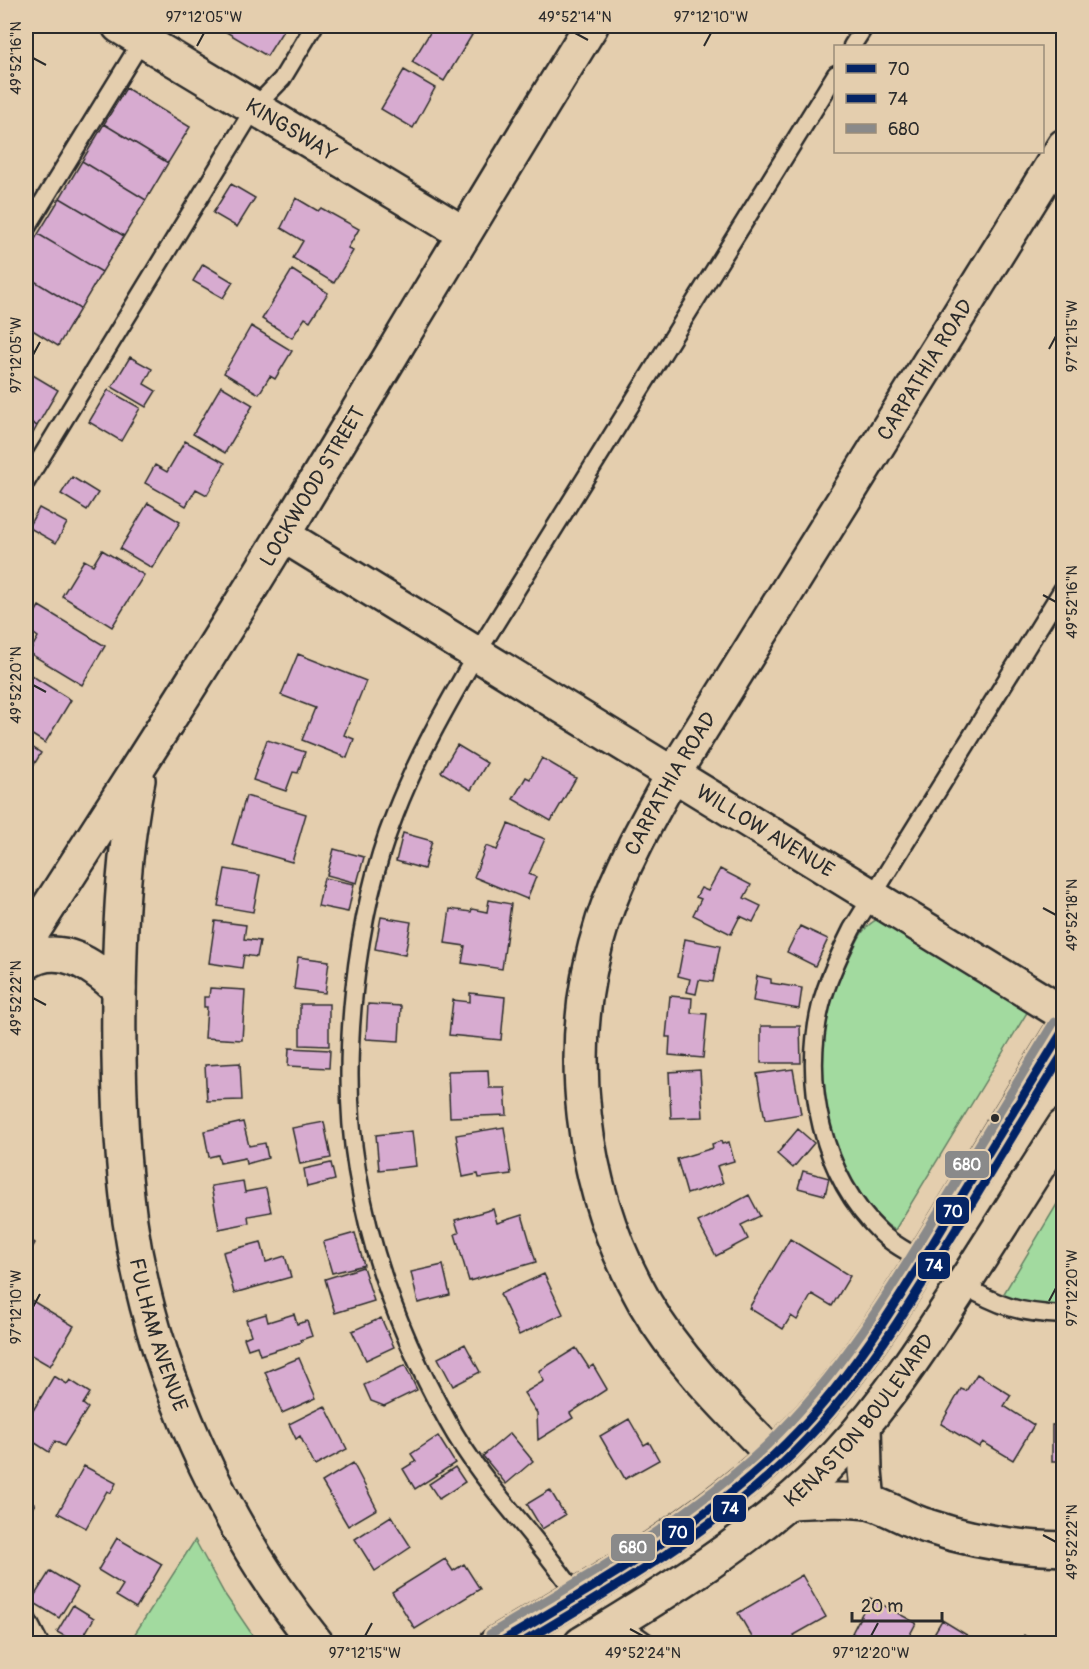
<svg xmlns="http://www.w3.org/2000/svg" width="1089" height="1669" font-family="Pangolin,sans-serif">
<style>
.green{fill:#a2da9f;stroke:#668265;stroke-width:1.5}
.building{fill:#d7abd0;stroke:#2b2b2b;stroke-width:1.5}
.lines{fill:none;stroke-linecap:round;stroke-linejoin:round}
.service-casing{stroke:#2b2b2b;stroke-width:21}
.minor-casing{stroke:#2b2b2b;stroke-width:38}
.primary-casing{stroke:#2b2b2b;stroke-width:38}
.service{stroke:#e4ceae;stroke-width:16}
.minor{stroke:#e4ceae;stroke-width:33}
.primary{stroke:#e4ceae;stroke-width:33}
.bus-1-casing{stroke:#e4ceae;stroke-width:14}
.bus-2-casing{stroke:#e4ceae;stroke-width:14}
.bus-3-casing{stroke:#e4ceae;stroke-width:14}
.bus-1{stroke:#052465;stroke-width:9}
.bus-2{stroke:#052465;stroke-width:9}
.bus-3{stroke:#8a8a8a;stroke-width:9}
.ticks{fill:none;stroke:#2b2b2b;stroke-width:2}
.bus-dot{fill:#2b2b2b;stroke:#e4ceae;stroke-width:2}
.labels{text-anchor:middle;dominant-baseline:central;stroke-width:4.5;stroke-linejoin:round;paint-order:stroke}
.street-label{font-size:21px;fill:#2b2b2b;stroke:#e4ceae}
.line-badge{stroke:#e4ceae;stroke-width:2}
.badge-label{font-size:16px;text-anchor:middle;font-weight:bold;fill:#fff}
.neatline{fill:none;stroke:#2b2b2b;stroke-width:2}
.ticks-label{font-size:15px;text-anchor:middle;fill:#2b2b2b}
</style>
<rect width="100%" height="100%" fill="#e4ceae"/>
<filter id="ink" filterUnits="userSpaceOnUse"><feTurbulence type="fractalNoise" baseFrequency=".0167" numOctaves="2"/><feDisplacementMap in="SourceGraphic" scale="12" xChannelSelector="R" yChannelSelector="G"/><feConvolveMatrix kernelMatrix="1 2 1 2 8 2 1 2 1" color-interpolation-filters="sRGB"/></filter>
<g filter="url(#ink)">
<path class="green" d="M878 919 1031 1006 895 1230C882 1223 872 1210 863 1198 812 1130 810 1033 849 958 857 943 862 926 878 919Z
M1063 1194V1307C1042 1307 1022 1305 1003 1295Z
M195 1540 224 1593 258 1643H129Z"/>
<path class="building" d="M216 26H286L267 56Z
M434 26H457L472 35 444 81 412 62Z
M404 70 435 88 413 128 381 109Z
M126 88 190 127 168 163 104 124Z
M104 124 168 163 146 200 82 161Z
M82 161 146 200 124 236 60 198Z
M231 184 255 198 237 227 213 213Z
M60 198 124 236 102 272 38 234Z
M296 198 318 211 321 208 359 229 348 248 353 251 334 283 293 258 303 241 281 228Z
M38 234 102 272 80 309 26 276V255Z
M203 264 233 282 223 298 193 281Z
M292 270 328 293 310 321 305 318 292 338 262 319Z
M26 276 80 309 58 346 26 326Z
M251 326 292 351 275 379 270 376 259 394 224 373Z
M130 357 152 369 144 384 156 391 146 407 112 387Z
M26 371 58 390 37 426 26 419Z
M221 386 253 405 225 453 193 434Z
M108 390 140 408 121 441 89 422Z
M26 419 37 426 26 446Z
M185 441 225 463 207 495 196 489 186 506 145 483 155 465 167 472Z
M72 477 98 493 87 510 61 494Z
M148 503 180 522 152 568 120 549Z
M39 508 67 523 56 543 28 527Z
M102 550 144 575 112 627 62 596 84 560 93 565Z
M39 606 105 646 82 685 29 653 38 637 26 628Z
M298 654 366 681 344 735 354 739 347 758 302 740 315 708 281 695Z
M26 672 71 700 45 743 26 731Z
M267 740 305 752 298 773 293 772 286 791 253 780Z
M26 743 41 753 26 778Z
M457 745 487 763 471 790 441 772Z
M542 758 576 778 551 821 513 799 526 777 530 779Z
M246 796 306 814 292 862 232 845Z
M508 824 545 839 529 874 536 877 527 899 474 877 486 846 497 850Z
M403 833 432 841 424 869 396 861Z
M334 849 364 857 357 883 327 875Z
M225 869 260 875 253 912 218 906Z
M720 869 751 885 744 898 761 906 753 922 740 916 731 934 693 915 701 899 696 897 701 888 708 891Z
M324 878 354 884 348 912 318 906Z
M489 900 511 904 502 969 462 963 465 946 445 943 450 909 471 912 472 909 487 912Z
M381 917 411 922 405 955 375 949Z
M215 921 246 925 244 939 260 941 257 957 244 955 242 968 209 963Z
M800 926 828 939 815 966 787 952Z
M685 939 720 946 713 982 699 980 696 994 687 992 690 979 678 976Z
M298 957 329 961 325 993 294 989Z
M757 976 771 979V983L802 988 799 1009 753 1001Z
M210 988 245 990 242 1040 205 1038 207 1007H204V997H209Z
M470 993 505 997 501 1040 449 1035 453 1000 470 1002Z
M670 996 692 998 691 1013 707 1014 703 1058 669 1055 670 1037H666Z
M300 1004H329V1046L300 1045Z
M368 1004 401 1006 399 1041 366 1039Z
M761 1026H800L801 1063H761Z
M289 1048 330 1050 329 1068 288 1066Z
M240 1063 242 1100 207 1101 205 1065Z
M793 1069 801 1114 765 1120 757 1074Z
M488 1070 489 1088H505L507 1115 450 1117 448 1071Z
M700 1070 703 1117 671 1118 669 1072Z
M243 1122 249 1146 265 1143 268 1158 246 1164 245 1158 220 1163 218 1155 209 1157 204 1131Z
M324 1122 331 1158 300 1164 292 1128Z
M504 1127 511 1174 479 1178 478 1174 463 1177 456 1135Z
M798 1129 814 1143 793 1168 777 1154Z
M412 1131 416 1166 379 1170 376 1135Z
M721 1141 722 1144 729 1142 734 1161 717 1166 723 1183 687 1194 677 1159 713 1148 712 1144Z
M331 1163 335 1180 307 1187 304 1169Z
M803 1171 829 1178 825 1195 798 1188Z
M243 1181 245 1192 266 1188 271 1212 248 1216 249 1223 219 1229 211 1186Z
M749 1195 760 1216 741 1225 748 1239 716 1256 698 1222Z
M493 1209 497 1223 522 1215 536 1262 469 1281 455 1234 459 1233 455 1220Z
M355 1233 364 1265 332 1273 323 1242Z
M26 1237 35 1243 26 1259Z
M790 1239 850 1276 832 1306 812 1294 797 1320 791 1316 783 1329 749 1308Z
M261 1242 266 1262 285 1256 291 1277 234 1293 223 1252Z
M443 1265 450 1295 418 1303 411 1272Z
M363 1267 374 1301 335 1313 325 1279Z
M544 1274 563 1314 519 1335 500 1294Z
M26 1297 74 1326 50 1366 26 1352Z
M266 1314 268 1322 294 1314 297 1324 307 1321 312 1336 301 1340 302 1342 260 1355 257 1346 248 1349 244 1338 251 1335 246 1320Z
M381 1318 394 1347 366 1360 352 1331Z
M465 1344 480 1372 453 1386 438 1358Z
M576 1348 589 1368 593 1365 607 1389 570 1413 573 1418 538 1440 537 1413 524 1393 544 1381 539 1371Z
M299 1358 316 1398 282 1413 265 1372Z
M405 1365 417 1390 384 1406 371 1401 364 1385Z
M977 1374 1011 1395 1004 1406 1034 1425 1013 1460 983 1442 979 1447 941 1424 961 1389 966 1391Z
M54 1376 67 1384 70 1380 90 1393 83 1404 88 1408 64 1446 55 1441 49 1452 26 1437V1422Z
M325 1406 347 1449 315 1466 300 1436 296 1439 289 1424Z
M629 1419 644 1445 649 1442 659 1460 625 1479 600 1436Z
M1064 1424V1461H1052V1425Z
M510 1433 533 1461 506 1484 483 1456Z
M438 1436 455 1463 415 1489 403 1469 416 1461 411 1454Z
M353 1463 377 1509 348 1526 322 1482Z
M84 1466 116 1483 111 1493 107 1491 86 1528 58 1513Z
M455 1467 465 1482 439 1499 429 1484Z
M550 1490 565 1515 542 1529 527 1504Z
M26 1497 35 1504 26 1517Z
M391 1516 411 1547 375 1571 355 1539Z
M117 1538 162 1564 136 1608 116 1596 123 1585 98 1570Z
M445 1559 453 1571 464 1564 480 1589 415 1629 392 1592Z
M50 1571 78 1588 59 1618 31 1601Z
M802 1575 826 1617 794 1635 799 1644H756L738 1613Z
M870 1598 916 1623 905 1644H871L852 1633Z
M73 1605 94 1618 79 1644 57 1632Z
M942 1620 975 1640 973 1644H928Z
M1024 1635 1037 1644H1019Z"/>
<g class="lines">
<g class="service-casing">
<path id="service" d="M852 46 865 26
M26 229 151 26
M26 482 255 107 282 79 314 26
M923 1261C909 1252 893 1245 881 1233 822 1176 802 1083 821 1005 828 978 840 953 852 929L1064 587
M963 1285C1000 1307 1020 1313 1064 1315
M577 1596C537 1535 483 1486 448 1422 405 1345 371 1258 357 1170 339 1063 355 914 395 814 417 757 447 705 477 653L836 74
M26 1617 40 1644
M618 1622 649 1644"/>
</g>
<g class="minor-casing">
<g id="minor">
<path id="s1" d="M119 26 463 233"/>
<path id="s2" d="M283 535 1064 1014"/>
<path id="s3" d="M138 780C123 853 120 923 119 998 118 1073 120 1147 130 1221 151 1369 223 1528 317 1644"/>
<path id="s4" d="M26 942C113 807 200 672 283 535 386 365 487 194 591 26"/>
<path d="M26 963C59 940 94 966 119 989"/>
<path d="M864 1424 865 1470 868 1502"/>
<path id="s5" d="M773 1455C727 1408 678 1360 645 1303 580 1189 562 1045 603 920 620 869 647 821 674 773L1064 146"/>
<path d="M788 1502C814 1501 841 1498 867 1502 882 1504 909 1521 927 1526 971 1541 1017 1548 1064 1549"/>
</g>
</g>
<g class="primary-casing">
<g id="primary">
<path d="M496 1644C592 1587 692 1531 774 1455 845 1388 896 1305 946 1222 985 1157 1024 1093 1064 1028"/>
<path id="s6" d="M581 1644C665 1593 751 1541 821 1472 871 1423 911 1364 949 1306 988 1247 1025 1186 1064 1126"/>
</g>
</g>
<use href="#service" class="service"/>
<use href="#minor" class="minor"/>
<use href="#primary" class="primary"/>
<g class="bus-1-casing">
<path id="bus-1" d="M497 1644C593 1587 692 1532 774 1455 847 1387 899 1300 950 1215 988 1153 1026 1091 1064 1029"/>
</g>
<g class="bus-2-casing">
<path id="bus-2" d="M520 1644C611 1590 705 1536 782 1464 855 1395 908 1308 960 1223 994 1166 1029 1109 1064 1052"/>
</g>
<g class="bus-3-casing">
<path id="bus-3" d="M490 1634C585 1577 686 1522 767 1445 839 1376 892 1289 943 1204 980 1143 1017 1082 1054 1022"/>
</g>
<use href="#bus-1" class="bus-1"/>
<use href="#bus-2" class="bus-2"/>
<use href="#bus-3" class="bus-3"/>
</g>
</g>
<path class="ticks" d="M575 33 588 40M197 46 204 33M704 46 711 33M33 58 46 65M1049 349 1056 336M33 355 40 342M1043 595 1056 602M33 685 46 692M1043 908 1056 915M33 998 46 1005M1049 1301 1056 1288M33 1307 40 1294M1043 1535 1056 1542M630 1629 643 1636M365 1636 372 1623M871 1636 878 1623"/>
<circle class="bus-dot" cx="995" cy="1118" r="5"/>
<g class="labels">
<g class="street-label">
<text stroke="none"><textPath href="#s1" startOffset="201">KINGSWAY</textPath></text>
<text stroke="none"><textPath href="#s5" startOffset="1234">CARPATHIA ROAD</textPath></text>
<text stroke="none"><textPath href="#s4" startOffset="538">LOCKWOOD STREET</textPath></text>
<text stroke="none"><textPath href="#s5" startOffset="748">CARPATHIA ROAD</textPath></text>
<text stroke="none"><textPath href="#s2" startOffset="566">WILLOW AVENUE</textPath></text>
<text stroke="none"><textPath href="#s3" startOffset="560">FULHAM AVENUE</textPath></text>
<text stroke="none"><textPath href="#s6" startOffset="360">KENASTON BOULEVARD</textPath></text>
</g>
</g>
<g class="line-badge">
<rect x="944" y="1150" width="46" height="29" rx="6" fill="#8a8a8a"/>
<rect x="935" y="1196" width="35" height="29" rx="6" fill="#052465"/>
<rect x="917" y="1251" width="34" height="29" rx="6" fill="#052465"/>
<rect x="712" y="1494" width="35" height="29" rx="6" fill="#052465"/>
<rect x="661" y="1517" width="34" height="29" rx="6" fill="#052465"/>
<rect x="610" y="1533" width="46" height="29" rx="6" fill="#8a8a8a"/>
</g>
<g class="badge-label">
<text x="967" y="1170">680</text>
<text x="953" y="1217">70</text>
<text x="934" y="1271">74</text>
<text x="730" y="1514">74</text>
<text x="678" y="1538">70</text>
<text x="633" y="1553">680</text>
</g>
<rect width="1089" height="1669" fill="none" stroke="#e4ceae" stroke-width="66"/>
<rect x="834" y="45" width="210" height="108" fill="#e4ceae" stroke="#9a8d7a" stroke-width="1.5"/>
<rect x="846" y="64" width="30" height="9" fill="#052465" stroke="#9a8d7a" stroke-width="1.5"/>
<text x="888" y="75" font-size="18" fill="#2b2b2b">70</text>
<rect x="846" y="94" width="30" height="9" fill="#052465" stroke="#9a8d7a" stroke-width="1.5"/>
<text x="888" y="105" font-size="18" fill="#2b2b2b">74</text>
<rect x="846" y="124" width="30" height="9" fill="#8a8a8a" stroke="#9a8d7a" stroke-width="1.5"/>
<text x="888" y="135" font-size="18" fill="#2b2b2b">680</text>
<path d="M852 1612v9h90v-9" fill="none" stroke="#2b2b2b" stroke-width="3"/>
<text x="861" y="1612" font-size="18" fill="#2b2b2b" stroke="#e4ceae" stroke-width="4.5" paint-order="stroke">20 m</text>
<rect x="33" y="33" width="1023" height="1603" class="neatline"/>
<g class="ticks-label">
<text x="204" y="22">97°12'05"W</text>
<text x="575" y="22">49°52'14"N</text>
<text x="711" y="22">97°12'10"W</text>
<text transform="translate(16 58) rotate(-90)" y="5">49°52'16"N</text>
<text transform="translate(1072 336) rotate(-90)" y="5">97°12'15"W</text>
<text transform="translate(16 355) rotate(-90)" y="5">97°12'05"W</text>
<text transform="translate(1072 602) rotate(-90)" y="5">49°52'16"N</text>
<text transform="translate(16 685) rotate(-90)" y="5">49°52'20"N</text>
<text transform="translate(1072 915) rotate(-90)" y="5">49°52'18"N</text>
<text transform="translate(16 998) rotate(-90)" y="5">49°52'22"N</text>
<text transform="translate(1072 1288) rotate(-90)" y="5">97°12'20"W</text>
<text transform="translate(16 1307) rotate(-90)" y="5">97°12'10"W</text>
<text transform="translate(1072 1542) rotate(-90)" y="5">49°52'22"N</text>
<text x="365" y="1658">97°12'15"W</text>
<text x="643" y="1658">49°52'24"N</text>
<text x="871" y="1658">97°12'20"W</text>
</g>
</svg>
